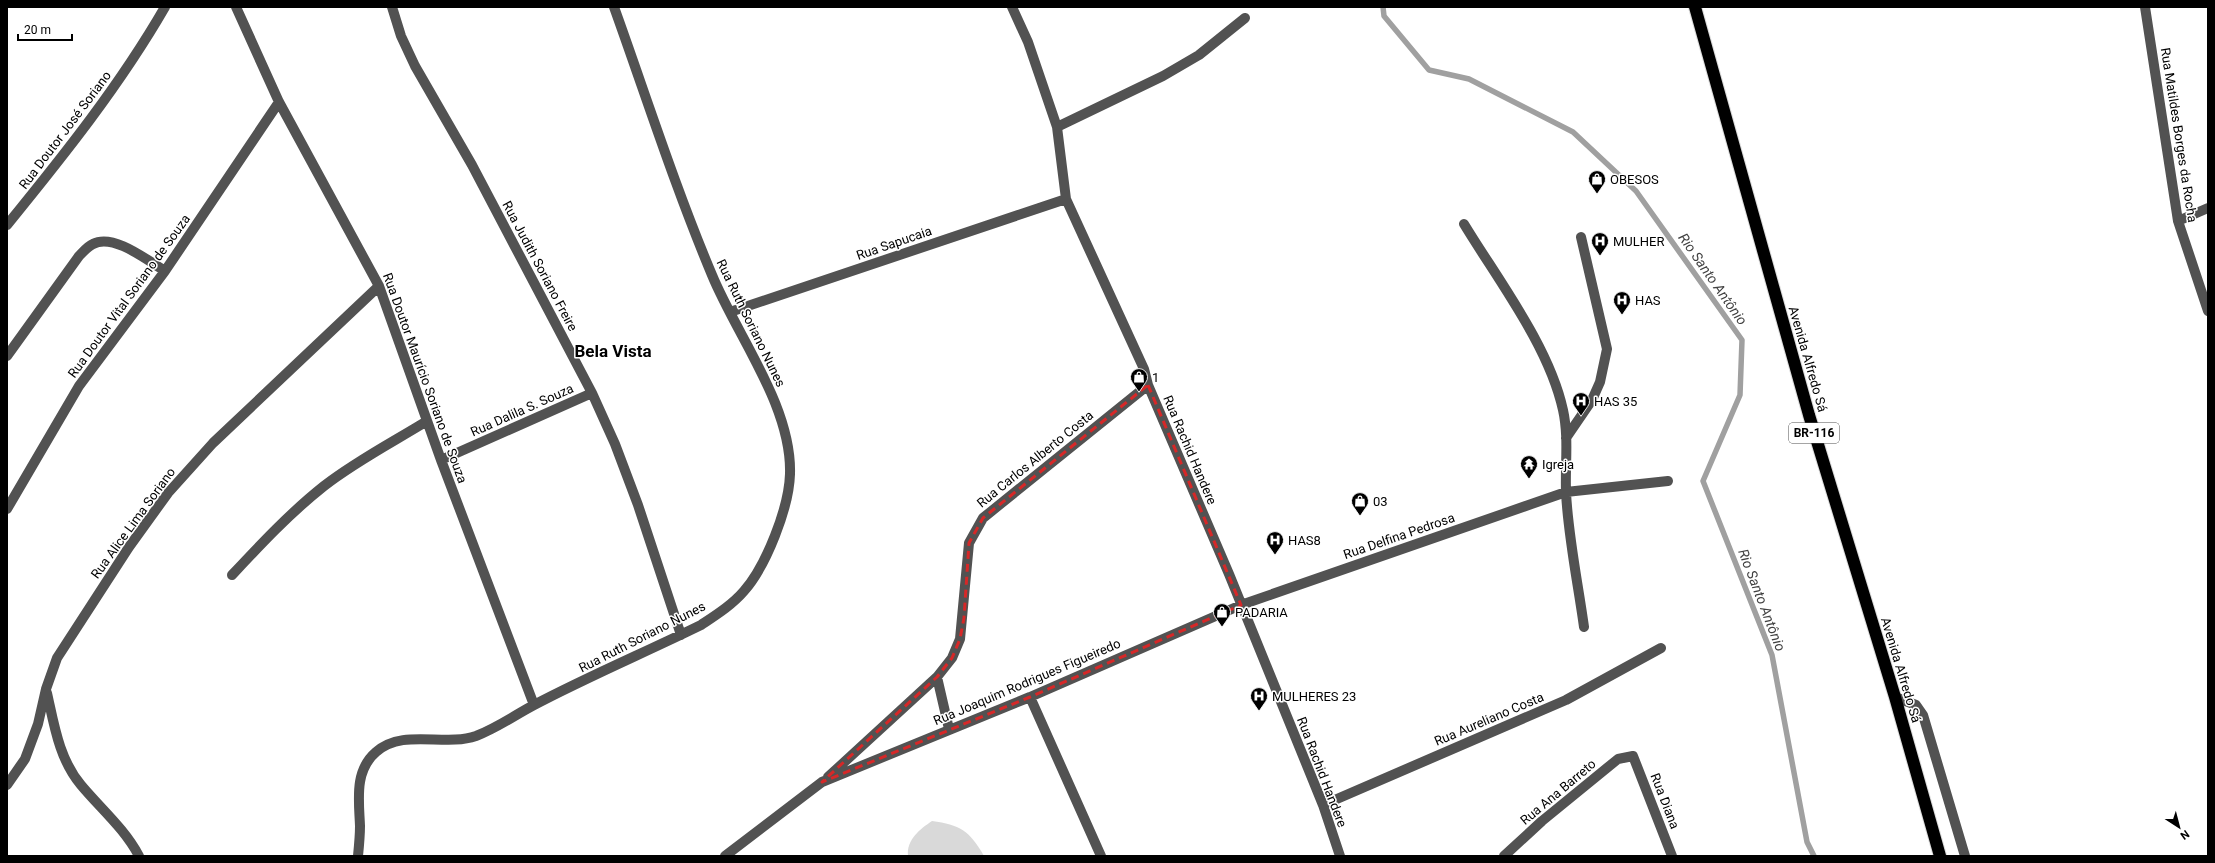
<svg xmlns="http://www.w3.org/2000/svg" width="2215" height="863" font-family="Roboto,sans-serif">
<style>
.green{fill:#d9d9d9}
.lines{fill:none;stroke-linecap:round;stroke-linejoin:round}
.stream{stroke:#a0a0a0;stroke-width:5.5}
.highway-casing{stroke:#dbdbdb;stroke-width:14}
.minor{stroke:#525252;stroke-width:10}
.highway{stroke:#000;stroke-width:12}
.marked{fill:none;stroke:#d62828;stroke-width:3;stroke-dasharray:8 5;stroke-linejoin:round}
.labels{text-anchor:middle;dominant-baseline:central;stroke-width:3;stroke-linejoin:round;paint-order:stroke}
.shield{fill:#fff;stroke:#4c4c4c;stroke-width:1}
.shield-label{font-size:12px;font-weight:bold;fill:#000}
.street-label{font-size:13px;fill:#000;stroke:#fff}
.poi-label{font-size:13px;fill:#000;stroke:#fff;text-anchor:start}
.water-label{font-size:14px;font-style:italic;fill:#414141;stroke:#fff}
.district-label{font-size:17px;font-weight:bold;fill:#000;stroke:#fff}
</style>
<rect width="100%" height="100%" fill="#fff"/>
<path class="green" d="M932 821C960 825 969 830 984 856H908C906 840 920 829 932 821Z"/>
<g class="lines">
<path class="stream" d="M1383 7 1384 16 1429 70 1469 79 1573 132 1636 191 1742 340 1740 395 1703 481 1772 655 1807 842 1814 856"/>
<g class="highway-casing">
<path id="highway" d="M1695 7 1809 415 1895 697 1940 856"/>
</g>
<path class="minor" d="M236 7 279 102 379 286 441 460 534 705
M392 7 401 36 415 66 472 165 592 393 615 444 638 505 681 635
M1012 7 1028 42 1057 127 1066 199 1144 369 1148 385 1229 574 1323 805 1340 856
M2145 7 2178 221 2208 311
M1057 127 1163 76 1199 55 1245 18
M2178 221 2208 208
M1464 224C1498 280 1549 346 1563 410 1569 437 1565 465 1566 492 1568 536 1578 583 1584 627
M7 225C64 155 120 85 165 7
M730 312 1066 199
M7 356 79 256C83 252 88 246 93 244 113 233 147 260 165 271
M1566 438 1592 400 1600 382 1607 349 1581 237
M441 460 592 393
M7 509 79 386 165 271 279 102
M232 575C261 544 290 513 324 486 356 461 393 442 427 421
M47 693C54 724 59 759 81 785 101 809 124 828 139 856
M1030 697 1101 856
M1895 697 1916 705 1923 715 1965 856
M949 729 937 677 952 658 960 639 969 543 983 518 1148 385
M828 777 937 677
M7 785 25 759 38 724 46 689 57 658 129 547 168 493 213 443 379 286
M1323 805 1566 700 1661 648
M358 856C359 846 360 836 360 826 359 800 354 771 376 752 403 728 444 747 476 736 497 728 515 715 534 705 589 676 646 652 701 625 716 615 732 605 744 591 766 566 789 508 790 474 792 406 737 336 712 275 675 187 646 96 614 7
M725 856 822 782 1030 697 1241 605 1566 492 1668 481
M1504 856 1542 821 1618 759 1633 756 1672 856"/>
<use href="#highway" class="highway"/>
</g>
<path class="marked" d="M1148 385 1241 605 1030 697 822 782 937 677 952 658 960 639 964 618 969 543 983 518Z"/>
<defs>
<g id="shop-pin" transform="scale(0.9)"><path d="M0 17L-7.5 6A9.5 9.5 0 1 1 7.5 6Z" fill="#000" stroke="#fff"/><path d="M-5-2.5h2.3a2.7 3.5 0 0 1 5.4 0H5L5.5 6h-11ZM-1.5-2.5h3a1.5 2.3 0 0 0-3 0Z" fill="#fff"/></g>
<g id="hospital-pin" transform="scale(0.9)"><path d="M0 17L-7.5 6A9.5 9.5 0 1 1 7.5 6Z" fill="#000" stroke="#fff"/><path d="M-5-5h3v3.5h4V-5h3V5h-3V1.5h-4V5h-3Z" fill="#fff"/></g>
<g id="temple-pin" transform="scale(0.9)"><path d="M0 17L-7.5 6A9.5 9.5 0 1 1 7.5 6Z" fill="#000" stroke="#fff"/><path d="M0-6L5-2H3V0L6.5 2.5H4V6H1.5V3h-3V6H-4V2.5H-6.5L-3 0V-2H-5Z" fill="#fff"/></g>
</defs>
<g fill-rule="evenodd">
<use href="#shop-pin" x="1597" y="179"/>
<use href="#hospital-pin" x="1600" y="241"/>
<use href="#hospital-pin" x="1622" y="300"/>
<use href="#shop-pin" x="1139" y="377"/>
<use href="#hospital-pin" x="1581" y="401"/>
<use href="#temple-pin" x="1529" y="464"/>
<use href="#shop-pin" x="1360" y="501"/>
<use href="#hospital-pin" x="1275" y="540"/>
<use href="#shop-pin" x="1222" y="612"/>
<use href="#hospital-pin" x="1259" y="696"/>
</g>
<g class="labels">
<rect class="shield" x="1789" y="423" width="50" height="20" rx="3"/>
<g class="shield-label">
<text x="1814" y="433">BR-116</text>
</g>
<g class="street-label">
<text transform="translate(65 130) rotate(-53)">Rua Doutor José Soriano</text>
<text transform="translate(2179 135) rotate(81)">Rua Matildes Borges da Rocha</text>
<text transform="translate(894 243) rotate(-19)">Rua Sapucaia</text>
<text transform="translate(540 266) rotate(62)">Rua Judith Soriano Freire</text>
<text transform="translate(129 296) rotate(-54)">Rua Doutor Vital Soriano de Souza</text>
<text transform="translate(751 323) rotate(64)">Rua Ruth Soriano Nunes</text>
<text transform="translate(1808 359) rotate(74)">Avenida Alfredo Sá</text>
<text transform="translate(425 378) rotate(70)">Rua Doutor Maurício Soriano de Souza</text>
<text transform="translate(522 410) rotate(-24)">Rua Dalila S. Souza</text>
<text transform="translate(1190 450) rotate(67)">Rua Rachid Handere</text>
<text transform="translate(1035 459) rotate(-39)">Rua Carlos Alberto Costa</text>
<text transform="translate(133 523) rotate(-54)">Rua Alice Lima Soriano</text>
<text transform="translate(1399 536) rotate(-19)">Rua Delfina Pedrosa</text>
<text transform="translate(642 637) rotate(-27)">Rua Ruth Soriano Nunes</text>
<text transform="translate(1901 670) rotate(73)">Avenida Alfredo Sá</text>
<text transform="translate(1027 682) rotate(-23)">Rua Joaquim Rodrigues Figueiredo</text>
<text transform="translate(1489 719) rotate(-23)">Rua Aureliano Costa</text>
<text transform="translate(1322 772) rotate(69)">Rua Rachid Handere</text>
<text transform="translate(1558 792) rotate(-40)">Rua Ana Barreto</text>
<text transform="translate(1665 801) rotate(69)">Rua Diana</text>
</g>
<g class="poi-label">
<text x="1610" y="179">OBESOS</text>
<text x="1613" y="241">MULHER</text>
<text x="1635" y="300">HAS</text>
<text x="1152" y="377">1</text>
<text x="1594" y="401">HAS 35</text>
<text x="1542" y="464">Igreja</text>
<text x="1373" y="501">03</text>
<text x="1288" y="540">HAS8</text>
<text x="1235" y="612">PADARIA</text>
<text x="1272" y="696">MULHERES 23</text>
</g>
<g class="water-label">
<text transform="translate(1713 279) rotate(55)">Rio Santo Antônio</text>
<text transform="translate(1762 600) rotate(69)">Rio Santo Antônio</text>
</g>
<g class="district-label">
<text x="613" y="351">Bela Vista</text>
</g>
</g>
<rect width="2215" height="863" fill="none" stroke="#000000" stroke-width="16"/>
<g transform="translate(2179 827) rotate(144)" stroke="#ffffff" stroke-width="3" paint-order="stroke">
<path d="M0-3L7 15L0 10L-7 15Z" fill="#000000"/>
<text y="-6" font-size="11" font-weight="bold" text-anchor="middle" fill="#000000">N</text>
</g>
<path d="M18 34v6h54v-6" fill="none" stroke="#000000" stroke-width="2"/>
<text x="24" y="34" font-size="12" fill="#000000" stroke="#ffffff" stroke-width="3" paint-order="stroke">20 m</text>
</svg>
